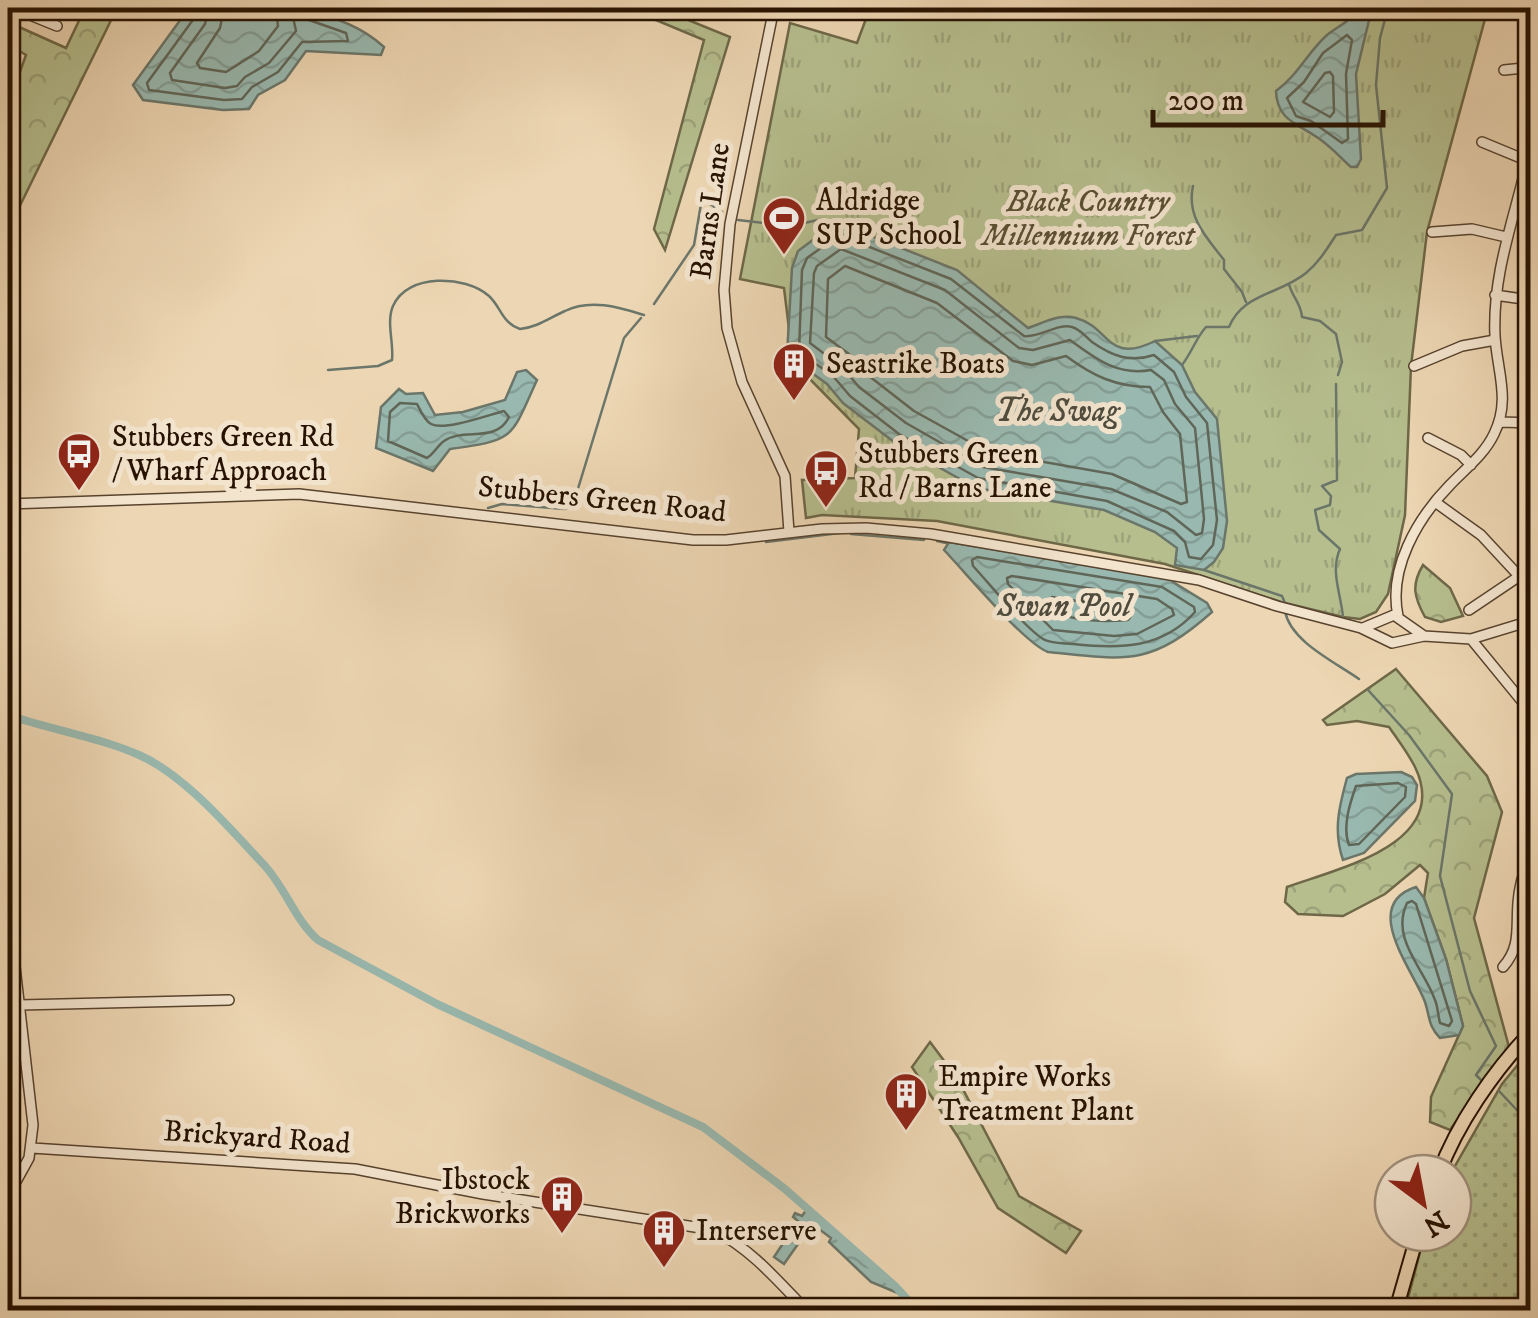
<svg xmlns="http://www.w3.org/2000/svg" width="1538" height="1318" font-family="'IM FELL DW Pica',serif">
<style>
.grass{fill:url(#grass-dots);stroke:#6e6848;stroke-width:2.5}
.forest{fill:url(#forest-crowns);stroke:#6e6848;stroke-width:2.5}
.park{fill:url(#park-tufts);stroke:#6e6848;stroke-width:2.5}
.water{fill:url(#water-waves);stroke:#6b766a;stroke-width:2.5}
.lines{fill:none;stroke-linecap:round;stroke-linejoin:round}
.shore{stroke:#606658;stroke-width:2.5}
.stream{stroke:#6b766a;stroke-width:2.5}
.canal{stroke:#99b9b0;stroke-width:8}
.minor-casing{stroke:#58432e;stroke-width:12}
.highway-casing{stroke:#271201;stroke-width:16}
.minor{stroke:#f3e4ce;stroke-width:9}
.highway{stroke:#edd6b3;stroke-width:12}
.labels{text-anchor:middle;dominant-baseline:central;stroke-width:10;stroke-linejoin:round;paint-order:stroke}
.poi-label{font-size:30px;fill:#271201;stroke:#f3e4ce;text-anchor:start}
.park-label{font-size:30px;font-style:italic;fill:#594e32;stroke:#f3e4ce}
.street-label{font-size:30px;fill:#271201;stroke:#f3e4ce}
.water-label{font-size:32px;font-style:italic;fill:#4f4c3e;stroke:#f3e4ce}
</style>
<defs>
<pattern id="grass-dots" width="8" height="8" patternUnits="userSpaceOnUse" patternTransform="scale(2.5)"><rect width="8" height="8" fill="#b6be8e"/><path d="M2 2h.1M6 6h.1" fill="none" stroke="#9ca279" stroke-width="1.8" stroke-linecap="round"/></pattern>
<pattern id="forest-crowns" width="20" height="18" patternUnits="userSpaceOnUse" patternTransform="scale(2.5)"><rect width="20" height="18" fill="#b6be8e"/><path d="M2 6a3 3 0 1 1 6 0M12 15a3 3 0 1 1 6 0" fill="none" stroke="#9ca279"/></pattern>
<pattern id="park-tufts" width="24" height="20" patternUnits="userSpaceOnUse" patternTransform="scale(2.5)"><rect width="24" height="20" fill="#b6be8e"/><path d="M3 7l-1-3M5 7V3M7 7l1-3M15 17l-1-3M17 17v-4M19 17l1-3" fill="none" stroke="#9ca279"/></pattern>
<pattern id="water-waves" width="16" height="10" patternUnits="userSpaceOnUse" patternTransform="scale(2.5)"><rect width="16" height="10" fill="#99b9b0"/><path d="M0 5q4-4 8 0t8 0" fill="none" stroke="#849e96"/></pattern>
</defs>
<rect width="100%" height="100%" fill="#edd6b3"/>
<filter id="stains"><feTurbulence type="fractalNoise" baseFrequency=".002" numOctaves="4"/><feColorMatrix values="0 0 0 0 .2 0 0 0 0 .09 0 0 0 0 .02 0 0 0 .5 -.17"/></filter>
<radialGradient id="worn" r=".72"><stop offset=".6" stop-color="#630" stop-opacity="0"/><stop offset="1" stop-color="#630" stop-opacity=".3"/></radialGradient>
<path class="grass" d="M1530 1050V1310H1405L1425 1233H1453L1451 1173 1502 1084Z"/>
<path class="forest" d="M85 8H117L8 230V105L26 55 8 44V22L66 48Z
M627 8H659L730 37 665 250 654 229 704 40Z
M1423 565 1450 588 1463 616 1441 622 1425 617C1414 597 1411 585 1423 565Z
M1396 669 1487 776 1502 812 1474 918 1509 1047 1450 1130 1430 1122 1431 1097 1463 1026 1446 959 1424 898 1428 873 1420 865 1385 894 1343 916 1298 914 1285 902 1287 887C1339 868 1452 844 1415 767 1408 753 1398 740 1389 727L1357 721 1327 725 1323 720Z
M930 1042 957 1078 1019 1196 1081 1231 1066 1253 998 1208 958 1137 912 1067Z"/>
<path class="park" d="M870 8H966V14H987L990 8H1488L1427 232 1411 366 1405 515 1388 594 1376 612 1360 619 1343 617 1281 602 1165 564 937 521 822 515 806 518 802 480 855 478 859 429 793 362 784 288 740 279 790 23 857 43Z"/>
<path class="water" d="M189 8C255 7 332 0 384 47L381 55 306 51 285 80 258 95 249 109 223 110 143 100 133 85Z
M1358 8H1372L1356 74 1361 159 1357 167H1351C1341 158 1332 148 1321 140 1300 124 1277 122 1276 91 1299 74 1307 53 1327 35 1339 25 1351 22 1358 8Z
M840 224 957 270 1028 328C1043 323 1061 313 1076 318 1110 327 1107 365 1155 341L1182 365 1195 392 1217 419 1227 521 1223 548 1214 562 1204 570 1175 565 1177 548 1155 532 1104 510 976 488 894 442 843 403 827 384 787 355 792 268 798 251 833 225Z
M526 370 537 380C510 439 516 440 450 449L433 471 376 448 381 407 399 389 406 394 423 393 435 415 463 412 505 400 517 372Z
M949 542 1152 576 1173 577V582L1207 603 1212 612C1150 667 1126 660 1048 652 1024 643 966 573 944 550Z
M1401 772 1412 777 1417 785 1415 801 1364 853 1343 860C1333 831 1339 807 1347 778L1356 774Z
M1416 887 1424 898 1446 959 1463 1026 1459 1035 1440 1038C1428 1026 1430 1017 1425 1002 1414 971 1359 905 1416 887Z
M807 1209 895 1286 905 1296 871 1282 829 1242 831 1238 815 1226 810 1227 784 1264 774 1257 798 1221 793 1217 795 1213 802 1216Z"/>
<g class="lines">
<path class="shore" d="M197 8 195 17 147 83 149 90 224 100 242 99 252 87 278 72 302 42 348 41 346 33 309 20 304 8
M209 8 205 24 170 73 172 80 225 88 237 86 245 77 269 63 296 31 291 8
M224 8 220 28 197 63 200 68 226 72 259 51 278 26 276 8
M1347 35 1352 40 1346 74 1348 139 1342 143 1311 121 1296 116 1287 98 1304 82 1323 53Z
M1325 73 1330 72 1333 76 1334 112 1330 117 1303 102Z
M839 235 951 279 1024 336C1040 338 1057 323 1072 327 1080 329 1086 337 1092 342 1112 356 1130 363 1154 355L1174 372 1186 397 1207 423 1217 520 1213 545 1201 559 1189 557 1185 542 1174 531 1107 501 978 478 899 434 850 396 833 376 799 352 802 270 807 258Z
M841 249 945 290 1019 348 1033 350 1070 340C1096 359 1117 376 1151 370L1164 380 1175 404 1195 428 1204 519 1202 533 1196 535 1167 512 1111 489 983 467 906 423 859 387 843 368 810 343 814 273 817 266Z
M845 266 937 303 1013 361 1032 365 1066 356C1093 376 1116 387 1150 387L1163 412 1180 434 1187 502 1181 504 1112 474 988 452 914 411 869 376 853 357 826 337 828 279Z
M400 403 417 404C420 410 425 421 431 424 445 431 488 415 504 411L509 417C496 444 464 427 444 441 437 446 434 454 427 458L388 441 390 412Z
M977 557 1162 587 1194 607 1195 612C1162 649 1120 649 1073 644 1064 643 1051 644 1043 639 1024 627 990 584 973 566L972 560Z
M1012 576 1157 599 1172 609 1174 615 1137 634 1114 636 1053 630 1008 584 1007 578Z
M1052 597 1122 608 1130 611 1131 616 1128 620C1103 622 1064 623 1046 604Z
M1398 783 1406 787 1405 797 1359 844 1349 845C1342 827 1350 803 1356 786Z
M1412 901 1416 904 1452 1021 1449 1026 1440 1023C1438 1016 1438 1007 1435 1000 1424 968 1390 939 1407 903Z"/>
<path class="stream" d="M1193 186C1186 217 1207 238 1224 260V269L1242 292 1246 302
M738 220 791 226 822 219 833 225
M1289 284C1292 297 1301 303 1302 317L1320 321 1336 334 1342 362 1338 375
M654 304 694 245 701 204 707 202 722 212
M1155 341 1197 336
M1182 365C1192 352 1196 338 1206 327H1229C1243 293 1279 295 1306 273 1319 262 1327 249 1336 235L1362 230 1387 188 1376 85 1380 38 1388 8
M328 370 378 366 392 360C394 343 386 322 393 306 407 273 465 275 489 296 501 307 502 323 520 329 538 327 549 318 565 311 591 298 621 308 644 315
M1336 384 1337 480 1322 486 1331 496 1330 505 1315 510 1319 530 1340 549C1330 571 1341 594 1343 617
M488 508 502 504 565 509 573 505 624 338 641 318
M851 534 924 540
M937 541 946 543
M766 542 840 533
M1204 570 1282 596 1285 603
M1285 611C1290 641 1335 662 1359 679
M1368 690 1409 735 1452 794 1440 876 1470 991 1496 1046 1476 1075 1481 1080
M1499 1091 1530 1124"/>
<path class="canal" d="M8 715C48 729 102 738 139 755 185 775 231 830 265 866 286 889 295 920 318 940L437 1004 703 1127 785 1189 895 1286 917 1310"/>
<g class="minor-casing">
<path id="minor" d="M13 8 57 26
M732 8 740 11 741 8
M774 8 730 224 724 290 727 328 742 382 785 476 789 532
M1504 70 1524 68
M1525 78V45L1530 25
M1482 142 1528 161
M1432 232 1472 229 1506 237
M1495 295 1530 300
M1414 366 1462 346 1495 340
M1500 422 1530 423
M1428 438 1461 455 1471 465
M1435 502 1481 535 1519 576
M8 504 299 494 693 540H726L822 529 866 528 931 534 1199 580 1277 606 1361 628 1392 643 1424 636 1471 639 1530 621
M1469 610 1530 569
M1398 616C1388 569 1417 519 1449 486 1465 469 1484 455 1494 434 1511 400 1497 371 1495 336 1492 270 1517 212 1530 149
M1363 628 1394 615 1424 636
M1471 639 1530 711
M8 905 33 1125 29 1158 8 1196
M1503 967C1521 947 1516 928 1518 903 1519 886 1524 870 1530 854
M20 1005 229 1000
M32 1148 355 1169 483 1194 714 1230C752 1250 777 1280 806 1310"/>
</g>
<g class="highway-casing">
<path id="highway" d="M1439 1173C1457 1124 1494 1071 1530 1033
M1396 1310 1418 1233"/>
</g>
<use href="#minor" class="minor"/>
<use href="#highway" class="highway"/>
</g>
<defs>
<g id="stadium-pin" transform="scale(2.25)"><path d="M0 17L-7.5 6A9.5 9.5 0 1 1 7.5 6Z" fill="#8f2418" stroke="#f3e4ce"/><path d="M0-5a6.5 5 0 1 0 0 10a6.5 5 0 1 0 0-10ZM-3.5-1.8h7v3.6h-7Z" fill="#fff"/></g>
<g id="building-pin" transform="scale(2.25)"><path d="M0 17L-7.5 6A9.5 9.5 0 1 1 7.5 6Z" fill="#8f2418" stroke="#f3e4ce"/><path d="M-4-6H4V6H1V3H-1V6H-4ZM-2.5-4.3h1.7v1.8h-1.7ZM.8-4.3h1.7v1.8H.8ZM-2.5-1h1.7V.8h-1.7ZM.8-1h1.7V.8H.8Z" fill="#fff"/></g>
<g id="bus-pin" transform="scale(2.25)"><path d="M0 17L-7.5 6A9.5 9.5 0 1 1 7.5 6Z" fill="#8f2418" stroke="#f3e4ce"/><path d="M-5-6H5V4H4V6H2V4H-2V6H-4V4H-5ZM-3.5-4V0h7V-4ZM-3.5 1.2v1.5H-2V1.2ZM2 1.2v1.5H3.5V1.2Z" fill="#fff"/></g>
</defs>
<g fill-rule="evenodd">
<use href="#stadium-pin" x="784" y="218"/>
<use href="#building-pin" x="794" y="364"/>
<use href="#bus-pin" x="79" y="454"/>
<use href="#bus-pin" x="826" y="471"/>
<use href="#building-pin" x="906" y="1094"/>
<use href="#building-pin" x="562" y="1197"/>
<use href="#building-pin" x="664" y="1231"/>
</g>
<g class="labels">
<g class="poi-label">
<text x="816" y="201">Aldridge<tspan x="816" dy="34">SUP School</tspan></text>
<text x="826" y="364">Seastrike Boats</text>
<text x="112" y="437">Stubbers Green Rd<tspan x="112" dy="34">/ Wharf Approach</tspan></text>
<text x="858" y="454">Stubbers Green<tspan x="858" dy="34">Rd / Barns Lane</tspan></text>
<text x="938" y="1077">Empire Works<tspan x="938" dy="34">Treatment Plant</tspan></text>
<text x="530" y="1180" text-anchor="end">Ibstock<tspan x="530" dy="34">Brickworks</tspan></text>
<text x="696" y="1231">Interserve</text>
</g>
<g class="park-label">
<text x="1088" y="202">Black Country<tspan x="1088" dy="34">Millennium Forest</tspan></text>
</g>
<g class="street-label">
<text transform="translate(711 211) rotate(-82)">Barns Lane</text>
<text transform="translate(602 500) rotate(6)">Stubbers Green Road</text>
<text transform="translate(257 1138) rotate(4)">Brickyard Road</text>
</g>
<g class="water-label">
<text x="1057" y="412">The Swag</text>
<text x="1064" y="607">Swan Pool</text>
</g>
</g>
<rect width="1538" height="1318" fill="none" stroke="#edd6b3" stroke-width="40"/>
<rect x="10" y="10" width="1518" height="1298" fill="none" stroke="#271201" stroke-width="5"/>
<rect x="20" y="20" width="1498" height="1278" fill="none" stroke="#271201" stroke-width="2.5"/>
<g transform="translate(1423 1203) rotate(148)"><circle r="48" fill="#f3e4ce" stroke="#a1907c" stroke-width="2.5"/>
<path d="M0-8L18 38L0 25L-18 38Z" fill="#8f2418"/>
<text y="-15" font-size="28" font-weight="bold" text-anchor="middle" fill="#271201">N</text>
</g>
<path d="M1153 110v15h230v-15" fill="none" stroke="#271201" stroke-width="5"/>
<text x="1168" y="110" font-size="30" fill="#271201" stroke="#f3e4ce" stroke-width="8" paint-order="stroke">200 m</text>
<rect width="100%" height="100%" filter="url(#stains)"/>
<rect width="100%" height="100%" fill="url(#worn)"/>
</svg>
